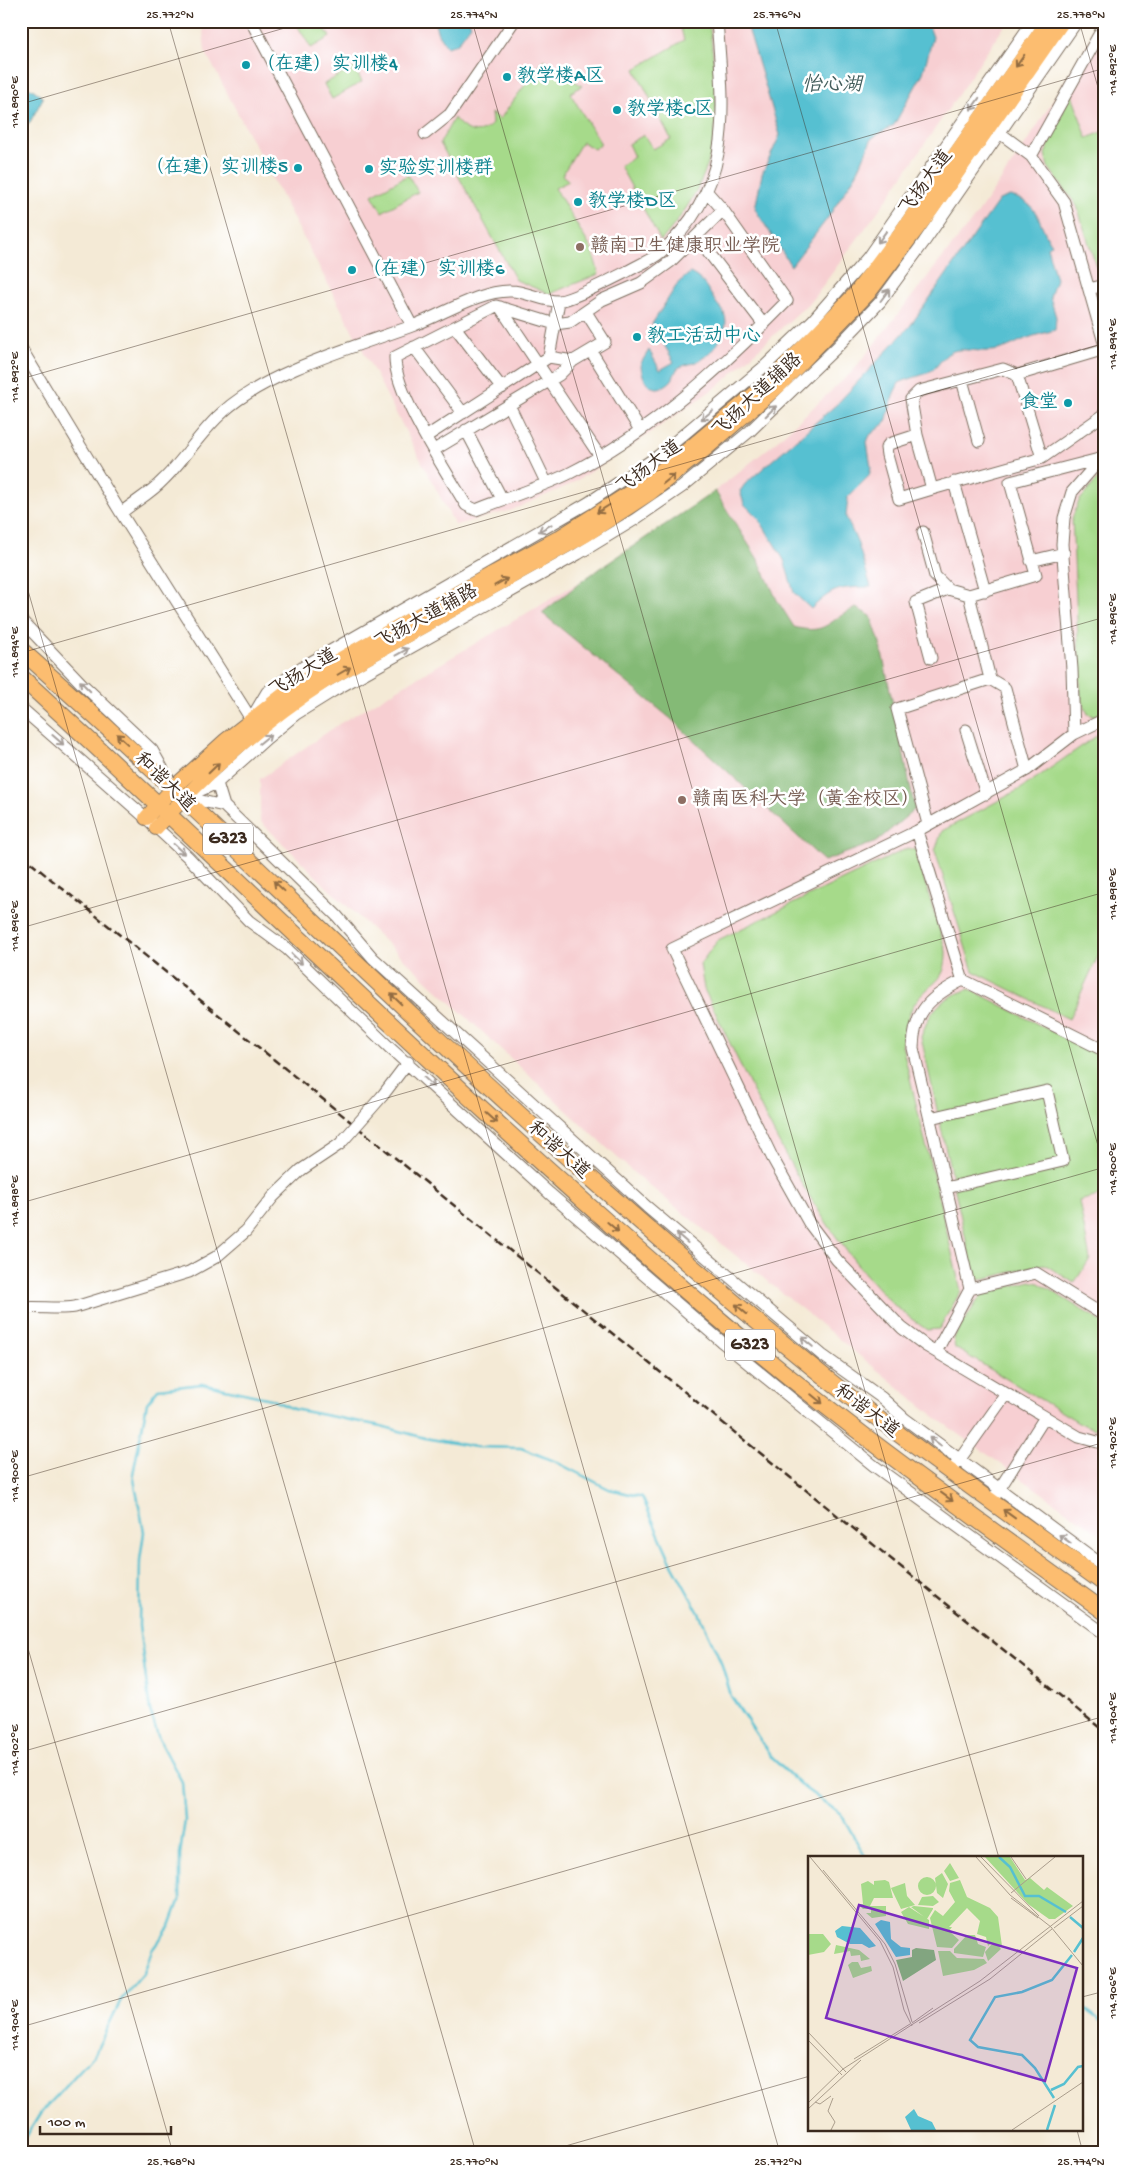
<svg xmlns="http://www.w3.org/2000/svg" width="1126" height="2174" font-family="'Gochi Hand','LXGW WenKai TC',sans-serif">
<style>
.built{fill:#f7cfd2}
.green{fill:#a6da8a;stroke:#708254}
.forest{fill:#84ba76;stroke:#60724a}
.water{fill:#56c0d1;stroke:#487578}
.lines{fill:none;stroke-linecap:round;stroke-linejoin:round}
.stream{stroke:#56c0d1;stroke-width:2.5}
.minor-casing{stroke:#7c6d5e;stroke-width:13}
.major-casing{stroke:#7c6d5e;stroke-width:16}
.highway-casing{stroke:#7c6d5e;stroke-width:18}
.minor{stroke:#fff;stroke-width:11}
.major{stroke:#fcbd6f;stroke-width:14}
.highway{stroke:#fcbd6f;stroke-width:16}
.rail{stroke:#3b2a1e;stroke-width:2.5;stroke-dasharray:8 4;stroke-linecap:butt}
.minor-bridge-casing{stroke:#7c6d5e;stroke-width:13;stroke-linecap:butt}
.minor-bridge{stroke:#fff;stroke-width:11}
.oneway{stroke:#926c42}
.oneway2{stroke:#a79f9a}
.ticks{fill:none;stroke:#3b2a1e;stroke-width:1;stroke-opacity:0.45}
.culture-dot{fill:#0f9aa8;stroke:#fff;stroke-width:2}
.education-dot{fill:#8d6e63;stroke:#fff;stroke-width:2}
.labels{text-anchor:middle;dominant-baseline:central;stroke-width:5;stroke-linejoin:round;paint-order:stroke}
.shield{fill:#fff;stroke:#766a62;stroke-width:1}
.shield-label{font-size:18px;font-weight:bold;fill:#3b2a1e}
.culture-label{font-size:19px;fill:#0d838f;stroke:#fff;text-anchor:start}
.street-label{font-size:19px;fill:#3b2a1e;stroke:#fff}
.education-label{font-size:19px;fill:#785e54;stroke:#fff;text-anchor:start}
.water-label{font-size:20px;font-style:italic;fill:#445e5d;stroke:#fff}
.inset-river{fill:none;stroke:#56c0d1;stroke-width:2.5}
.inset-road{fill:none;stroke:#aa9d8c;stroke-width:1}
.view{fill:#7b2cbf;fill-opacity:0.15;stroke:#7b2cbf;stroke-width:2.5}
.inset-edge{fill:none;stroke:#3b2a1e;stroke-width:2.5}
.neatline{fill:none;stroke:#3b2a1e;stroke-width:2}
.ticks-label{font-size:12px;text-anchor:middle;fill:#3b2a1e}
</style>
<rect width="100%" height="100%" fill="#fff"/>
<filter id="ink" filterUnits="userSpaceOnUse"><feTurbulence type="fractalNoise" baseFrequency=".02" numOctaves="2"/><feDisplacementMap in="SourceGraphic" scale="10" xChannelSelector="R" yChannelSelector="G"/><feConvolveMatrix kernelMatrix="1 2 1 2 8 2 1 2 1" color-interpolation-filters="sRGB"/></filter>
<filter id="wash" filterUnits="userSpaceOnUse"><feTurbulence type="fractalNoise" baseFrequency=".0096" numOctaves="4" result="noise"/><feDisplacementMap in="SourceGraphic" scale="20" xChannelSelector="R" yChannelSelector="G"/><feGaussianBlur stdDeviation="1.12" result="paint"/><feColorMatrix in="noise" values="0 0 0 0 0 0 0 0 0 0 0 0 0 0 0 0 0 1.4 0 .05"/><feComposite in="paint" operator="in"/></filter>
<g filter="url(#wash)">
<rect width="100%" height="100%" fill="#f4ead6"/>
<path class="built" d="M202 21H1008L890 195 812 300 722 383 624 451 569 485 512 510 455 525 205 51Z
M1102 21H1105V1538L939 1420 635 1174 331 891 260 821V779L339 724 586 578 715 491 770 447 852 372 978 213 1031 136Z"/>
<path class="green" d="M305 21H320L330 37 311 48 297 25Z
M679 21H709C720 114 727 165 661 241L620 166 634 157 628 144 644 135 653 149 671 139 635 69 684 40Z
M544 59 582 86 570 93 601 144 594 149 582 142 562 175 569 181 555 188 592 250 599 274 549 294 516 280 440 143 454 118C464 131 479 138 492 124L491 113 500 119Z
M354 67 362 82 332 99 324 84Z
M1071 92 1087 138 1105 131V277L1100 279 1077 206 1048 167 1045 154Z
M408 175 418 192 382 212 372 195Z
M1105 470V710L1094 716 1088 714 1081 699 1072 518 1079 501Z
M1105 730V941L1069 1019 973 971 935 851 942 831 1022 788Z
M908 848 915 850 946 951C946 983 934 979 917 1000 907 1013 905 1030 902 1045L961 1291 939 1329 927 1330C916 1322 904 1314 894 1305 805 1217 758 1100 704 989L700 964 718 940Z
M970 989 1105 1059V1194L1079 1201 1090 1259 1074 1283 1044 1264 975 1281 921 1037C931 1008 941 998 970 989Z
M1030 1281 1039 1283 1105 1324 1103 1426 1095 1429 1080 1423 955 1348 953 1338 982 1294Z"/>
<path class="forest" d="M715 491 759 561 777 600 794 627C828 636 828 619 856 608L871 616 880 643 915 809 876 842 824 861 670 718 542 613 586 578Z"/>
<path class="water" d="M434 21H469L471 25 457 44 447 47 438 34Z
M746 21H927L933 37 923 73 894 125 872 138 857 173 827 219 791 266 755 209 762 174 780 135Z
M21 83 34 90 43 98 30 122 21 130Z
M1010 196C1041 203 1037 223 1052 245L1047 247 1056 279 1050 297 1056 317 1055 330C1045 333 1035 335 1025 339 1013 344 1003 351 989 351 977 352 961 347 951 352 941 357 939 367 929 372 919 377 909 378 899 383L894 393 886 422 870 435 867 442 871 468 869 476 848 497 846 517 858 544 871 587C840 588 835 586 811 609L794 593 784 560 759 519 744 504 740 491 745 484 837 404 910 326 999 200Z
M690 273C705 280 708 291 717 304 719 307 723 309 724 313 732 331 712 355 696 362 691 364 683 365 678 368 675 371 674 378 671 381 653 398 641 381 641 363L649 350 660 370 674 362 652 324 678 283Z"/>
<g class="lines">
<path class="stream" d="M1082 2007 1105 2024
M21 2145 40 2114 94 2055 121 2000 144 1973 152 1950 170 1926 180 1899V1854L185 1820 182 1782 159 1739 150 1710 139 1626 140 1560 144 1532 133 1474 147 1403 158 1389 202 1384 271 1399 293 1409 381 1426 425 1438 476 1447 521 1448 554 1461 609 1489 642 1497 673 1566 699 1613 721 1662 731 1696 772 1758 803 1787 841 1814 866 1858"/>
</g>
</g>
<g filter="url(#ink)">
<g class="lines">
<g class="minor-casing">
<path id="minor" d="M251 21 412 326C442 315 480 290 511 291 526 291 544 302 559 301 574 299 614 278 628 271 638 265 652 260 661 252 735 187 724 110 717 21
M993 128 1031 156 1105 24
M425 134 450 114 514 21
M1031 156 1064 202 1105 346
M697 237 764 325
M1089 289 1105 285
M559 301 555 324 496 306 395 357C394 393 446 471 466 505L476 510C506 498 539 488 568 474 652 432 722 367 787 301L723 210 708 193
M500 307 599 455
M455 327 502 388
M414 347 463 413
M21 348 121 513 251 719 267 692 306 665 588 503 658 456 765 366 812 321 868 257 1033 21
M1105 349 1017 375 1003 369 919 391 911 399 917 435 932 489 1042 458 1105 414
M591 351 640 430
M549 357 573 361 605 342 586 312
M1017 375 1042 458
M962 380 979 441
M509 405 546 482
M466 430 502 499
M917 435 889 444 886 448 887 455 899 499 932 489
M427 436 549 357 555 324 570 322 602 300 641 283 670 262 723 210
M434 450 559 375 573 361
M1105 454 1072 492 1064 518 1062 544 1072 669 1074 734 1027 770 917 831 672 949 772 1157 809 1223 837 1260 902 1328 926 1346 1079 1437 1105 1444
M954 482 985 591
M121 513C134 502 151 493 163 480 185 459 200 432 223 412 266 372 357 346 412 326
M923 532 935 576 948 589 969 595
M1031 561 1064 553
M21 620 82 684 152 750 169 780
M931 658 916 602 948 589
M990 679 1005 688 1027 770
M21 708 146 818 188 857 249 921 287 949 390 1048 549 1193 722 1342 873 1465 1105 1634
M966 730 986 794
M1074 734 1105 719
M217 783 224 806
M190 795 217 783 267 738 296 714 333 691 578 554 634 520 682 487 750 431 836 348 880 302 924 242 1077 21
M184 797 224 806 337 916 373 958 647 1207 822 1355 882 1398 905 1419 1105 1567
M928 824 897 709 990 679 969 595 1036 575 1010 482 1099 459
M917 831 963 981
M383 1095 408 1062
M930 1118 1047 1091 1063 1161 946 1188
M970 1289 913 1048C914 1010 931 996 963 980L1105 1051
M21 1308C40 1306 56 1310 75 1307L189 1272 216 1257 246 1231 273 1197 301 1170 340 1144
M936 1352 970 1289 1036 1273 1105 1316
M955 1466 1006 1394
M995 1496 1045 1417"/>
</g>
<g class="major-casing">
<path id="major" d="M146 818 173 788 226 740 283 695 321 670 462 590 558 538 643 484 681 455 773 378 854 295 898 236 1048 21
M156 828C207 772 260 723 324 682L586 535 649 494 707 448 781 384 868 294 932 209 1063 21"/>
</g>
<g class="highway-casing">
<path id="highway" d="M21 650C210 817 386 997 575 1164 666 1245 759 1326 855 1401 937 1464 1022 1523 1105 1584
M21 677C256 893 482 1119 726 1325 847 1428 977 1519 1105 1612"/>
</g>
<use href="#minor" class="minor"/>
<use href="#major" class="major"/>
<use href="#highway" class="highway"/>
<path class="rail" d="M21 855 1105 1732"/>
<g class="minor-bridge-casing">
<path id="minor-bridge" d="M340 1144 383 1095"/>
</g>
<use href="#minor-bridge" class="minor-bridge"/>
</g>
<defs><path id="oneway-shaft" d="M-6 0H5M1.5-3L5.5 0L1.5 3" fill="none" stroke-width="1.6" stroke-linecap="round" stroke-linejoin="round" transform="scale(1.25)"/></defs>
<g class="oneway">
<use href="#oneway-shaft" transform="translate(1020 61) rotate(125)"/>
<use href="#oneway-shaft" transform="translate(669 479) rotate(-39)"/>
<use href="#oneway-shaft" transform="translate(603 509) rotate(148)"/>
<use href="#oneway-shaft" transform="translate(501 582) rotate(-29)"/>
<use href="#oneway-shaft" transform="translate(344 671) rotate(-30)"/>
<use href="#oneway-shaft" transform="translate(122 739) rotate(-137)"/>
<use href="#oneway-shaft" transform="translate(214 768) rotate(-44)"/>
<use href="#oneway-shaft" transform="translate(279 886) rotate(-137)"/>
<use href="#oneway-shaft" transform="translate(396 999) rotate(-136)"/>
<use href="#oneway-shaft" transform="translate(492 1118) rotate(42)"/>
<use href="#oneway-shaft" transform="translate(613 1227) rotate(41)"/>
<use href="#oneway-shaft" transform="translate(741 1309) rotate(-139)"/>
<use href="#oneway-shaft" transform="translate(817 1399) rotate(39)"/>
<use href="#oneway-shaft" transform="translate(947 1497) rotate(36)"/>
<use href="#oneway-shaft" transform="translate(1009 1514) rotate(-144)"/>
</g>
<g class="oneway2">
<use href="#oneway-shaft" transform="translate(975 104) rotate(125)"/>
<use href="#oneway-shaft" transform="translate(882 237) rotate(126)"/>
<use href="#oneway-shaft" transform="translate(885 295) rotate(-53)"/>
<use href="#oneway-shaft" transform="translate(771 411) rotate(-44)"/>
<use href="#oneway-shaft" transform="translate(707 415) rotate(141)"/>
<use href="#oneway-shaft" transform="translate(545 528) rotate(151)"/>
<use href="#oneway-shaft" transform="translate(402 652) rotate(-29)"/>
<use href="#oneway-shaft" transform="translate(85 686) rotate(-135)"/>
<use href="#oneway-shaft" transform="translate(265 739) rotate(-39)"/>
<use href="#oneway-shaft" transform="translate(58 740) rotate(41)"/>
<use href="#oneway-shaft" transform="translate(179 849) rotate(43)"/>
<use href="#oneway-shaft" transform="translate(297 959) rotate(44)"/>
<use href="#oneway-shaft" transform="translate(429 1082) rotate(43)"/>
<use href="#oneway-shaft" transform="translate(682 1238) rotate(-139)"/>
<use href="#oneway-shaft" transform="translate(807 1342) rotate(-140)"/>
<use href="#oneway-shaft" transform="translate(935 1442) rotate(-143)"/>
<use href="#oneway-shaft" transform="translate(1065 1539) rotate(-144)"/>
</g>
</g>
<path class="ticks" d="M168 21 780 2153M472 21 999 1858M775 21 1105 1170M1079 21 1105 112M21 104 309 21M21 379 1105 68M21 566 476 2153M21 653 1105 343M21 928 1105 617M21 1203 1105 892M21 1478 1105 1167M21 1624 173 2153M21 1752 1105 1442M1082 1997 1105 1991M21 2027 1105 1716M1077 2130 1083 2153M541 2153 810 2076"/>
<g class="culture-dot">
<circle cx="246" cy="65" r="5"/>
<circle cx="507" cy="77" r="5"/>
<circle cx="617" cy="110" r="5"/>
<circle cx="298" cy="168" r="5"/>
<circle cx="369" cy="169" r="5"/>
<circle cx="578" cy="202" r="5"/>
<circle cx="352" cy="270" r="5"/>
<circle cx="637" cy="337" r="5"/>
<circle cx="1068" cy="403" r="5"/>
</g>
<g class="education-dot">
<circle cx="580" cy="247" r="5"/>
<circle cx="682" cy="800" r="5"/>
</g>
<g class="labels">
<g class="shield">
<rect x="203" y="823.5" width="50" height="31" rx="4"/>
<rect x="725" y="1329.5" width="50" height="31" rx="4"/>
</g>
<g class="shield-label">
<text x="228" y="839">G323</text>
<text x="750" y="1345">G323</text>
</g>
<g class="culture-label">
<text x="256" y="65">（在建）实训楼4</text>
<text x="517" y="77">教学楼A区</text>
<text x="627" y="110">教学楼C区</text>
<text x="288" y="168" text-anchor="end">（在建）实训楼5</text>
<text x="379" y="169">实验实训楼群</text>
<text x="588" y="202">教学楼D区</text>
<text x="362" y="270">（在建）实训楼6</text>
<text x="647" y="337">教工活动中心</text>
<text x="1058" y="403" text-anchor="end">食堂</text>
</g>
<g class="street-label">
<text transform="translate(927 183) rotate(-54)">飞扬大道</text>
<text transform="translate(758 396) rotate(-43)">飞扬大道辅路</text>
<text transform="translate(650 468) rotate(-37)">飞扬大道</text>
<text transform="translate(427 618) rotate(-29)">飞扬大道辅路</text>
<text transform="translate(304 674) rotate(-32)">飞扬大道</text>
<text transform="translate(164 783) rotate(44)">和谐大道</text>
<text transform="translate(558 1151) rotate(42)">和谐大道</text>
<text transform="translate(866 1412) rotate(37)">和谐大道</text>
</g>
<g class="education-label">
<text x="590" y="247">赣南卫生健康职业学院</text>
<text x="692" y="800">赣南医科大学（黄金校区）</text>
</g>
<g class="water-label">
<text x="832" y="86">怡心湖</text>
</g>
</g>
<g transform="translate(808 1856)">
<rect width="275" height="275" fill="#f4ead6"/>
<path d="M177 1H202L217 24 222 22 236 34 239 31 265 50 247 63H241L220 48ZM142 7 151 22 142 25 136 15ZM134 17 140 28 135 42 129 37 127 22ZM110 30a9 9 0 1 1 18 0a9 9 0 1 1-18 0ZM77 24 81 26 85 42H66L62 50H78V60L64 62 58 57H63V53H55L50 48H55L53 28 60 25 66 29V25ZM152 24 159 41 182 52 190 61 194 90 183 87 180 90 178 81 169 78 172 65 159 52 141 71H144L141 75 151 84 144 92 129 91 122 62 127 54 135 60 147 46 141 35 142 27ZM97 27 99 40 107 49 93 53 83 32ZM125 40 131 46 125 50 110 49 114 41ZM106 50 125 52V53L119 63 103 51ZM101 51 121 64V73L100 68 93 56ZM0 78H15L23 88 16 96 0 99ZM159 79H167L170 88 178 91 175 101 146 97V93ZM28 89 51 94 62 103 53 105 52 99 43 100 42 95 26 98ZM183 89H190L193 93 180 105 177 96ZM130 95H142L149 102 176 103 179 107 166 114 135 120ZM44 106H50L53 112 63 110 64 115 45 122 40 109Z" fill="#a6da8a"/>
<path d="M108 92 126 94 128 104 95 125 88 104 104 101V94Z" fill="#84ba76"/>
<path d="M73 64 82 66 83 83 93 91 102 92V99L88 101 67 68ZM34 70 52 72 68 90 61 92 54 88H42L29 81 27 75ZM106 253 110 260 124 266 128 274H103L97 261Z" fill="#56c0d1"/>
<path class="inset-river" d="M191 1 202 11 217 40H231L258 56M262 61 275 72M266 96 275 82M243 234 256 228 270 211 275 210M246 242 227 212 214 199 170 191 162 184 187 141 214 136 244 124 264 99M239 274 247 249"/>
<path class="inset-road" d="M2 1 72 85 85 111 96 154 104 170M168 1 202 39 243 71 275 110M173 1 231 60M203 1 218 23M15 14 77 88 87 108 104 166M203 37 247 1M203 42 230 62M246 72 275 50M104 167 125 152M111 167 182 123 244 73M0 176 38 216M0 184 34 219M46 203 102 168M7 246 12 248 23 240M0 247 35 213 172 125 275 45M0 253 53 204M23 274 27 266 20 255 25 242M204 274 275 226"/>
<path class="view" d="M51 49 269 112 237 225 18 162Z"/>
<rect width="275" height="275" class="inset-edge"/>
</g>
<rect width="1126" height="2174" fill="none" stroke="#fff" stroke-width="55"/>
<path d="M40 2126v8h131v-8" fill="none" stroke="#3b2a1e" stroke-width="2.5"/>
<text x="48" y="2126" font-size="15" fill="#3b2a1e" stroke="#ffffff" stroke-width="4" paint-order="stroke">100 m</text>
<rect x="28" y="28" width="1070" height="2118" class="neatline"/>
<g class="ticks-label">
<text x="170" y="18">25.772°N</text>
<text x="474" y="18">25.774°N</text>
<text x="777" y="18">25.776°N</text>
<text x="1081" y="18">25.778°N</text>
<text transform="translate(1112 70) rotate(-90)" y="4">114.892°E</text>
<text transform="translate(14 102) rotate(-90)" y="4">114.890°E</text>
<text transform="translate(1112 344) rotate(-90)" y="4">114.894°E</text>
<text transform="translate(14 377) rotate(-90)" y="4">114.892°E</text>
<text transform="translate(1112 619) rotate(-90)" y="4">114.896°E</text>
<text transform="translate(14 652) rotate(-90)" y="4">114.894°E</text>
<text transform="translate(1112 894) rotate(-90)" y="4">114.898°E</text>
<text transform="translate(14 926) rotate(-90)" y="4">114.896°E</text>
<text transform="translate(1112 1169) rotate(-90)" y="4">114.900°E</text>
<text transform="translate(14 1201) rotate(-90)" y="4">114.898°E</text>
<text transform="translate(1112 1443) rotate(-90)" y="4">114.902°E</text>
<text transform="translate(14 1476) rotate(-90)" y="4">114.900°E</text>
<text transform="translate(1112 1718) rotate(-90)" y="4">114.904°E</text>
<text transform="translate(14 1750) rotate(-90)" y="4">114.902°E</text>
<text transform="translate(1112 1993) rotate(-90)" y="4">114.906°E</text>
<text transform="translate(14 2025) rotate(-90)" y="4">114.904°E</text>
<text x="171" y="2165">25.768°N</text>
<text x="474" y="2165">25.770°N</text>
<text x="778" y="2165">25.772°N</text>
<text x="1081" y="2165">25.774°N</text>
</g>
</svg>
